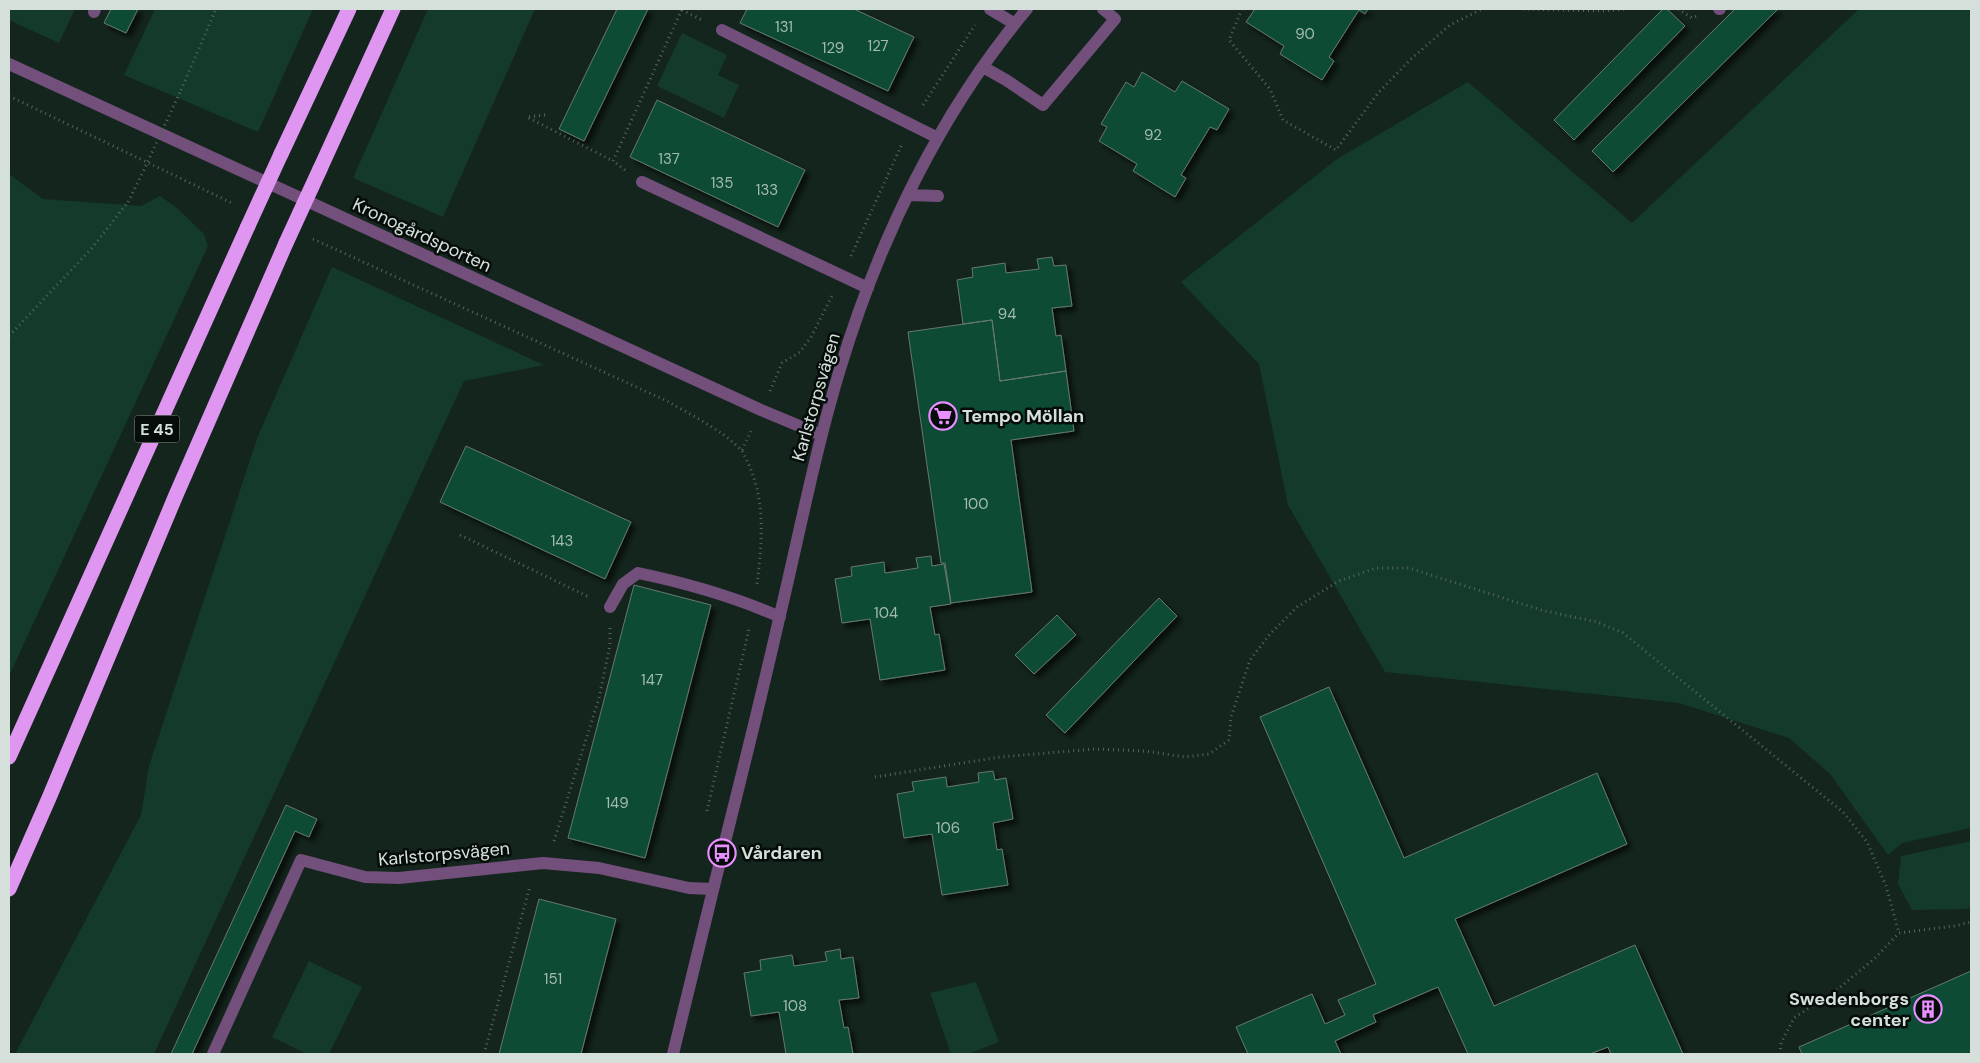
<svg xmlns="http://www.w3.org/2000/svg" width="1980" height="1063" font-family="'DM Sans',sans-serif">
<style>
.green{fill:#133a2a}
.building{fill:#0d4c35;stroke:#66796f;filter:url(#shadow)}
.lines{fill:none;stroke-linecap:round;stroke-linejoin:round}
.path{stroke:#57665f;stroke-width:3;stroke-dasharray:1 4;stroke-linecap:butt}
.minor{stroke:#734f7c;stroke-width:12}
.highway{stroke:#df96f1;stroke-width:15}
.path-bridge{stroke:#57665f;stroke-width:3;stroke-dasharray:1 4;stroke-linecap:butt}
.highway-bridge{stroke:#df96f1;stroke-width:15}
.labels{text-anchor:middle;dominant-baseline:central;stroke-width:5;stroke-linejoin:round;paint-order:stroke}
.number-label{font-size:15px;fill:#a3bbb1}
.shield{fill:#060c09;stroke:#97a09b;stroke-width:1}
.shield-label{font-size:16px;font-weight:bold;fill:#d5e0da}
.street-label{font-size:18px;fill:#d5e0da;stroke:#060c09}
.poi-label{font-size:18px;font-weight:bold;fill:#d5e0da;stroke:#060c09;text-anchor:start}
</style>
<defs>
<filter id="shadow"><feDropShadow dx="4.5" dy="4.5" stdDeviation="2.5" flood-color="#0009"/></filter>
</defs>
<rect width="100%" height="100%" fill="#14251d"/>
<path class="green" d="M9 9H75L59 43 9 20Z
M155 9H313L258 132 124 75Z
M428 9H535L443 217 353 178Z
M1859 9H1971V828L1902 843 1888 855 1830 774 1789 738 1679 703 1385 672 1288 505 1259 364 1181 282 1337 159 1468 82 1632 223Z
M682 33 727 55 718 75 739 85 724 118 657 86Z
M9 174 43 199 141 206 160 196 177 208 204 234 208 246 9 676Z
M332 267 544 365 464 381 154 1054H15L141 815 149 766 258 436Z
M1971 841V907L1966 909 1912 910 1898 884 1901 856Z
M309 961 362 987 329 1054H307L272 1037Z
M976 982 999 1042 968 1054H951L930 993Z"/>
<path class="building" d="M111 9H138L126 33 104 23Z
M617 9H648L584 141 559 129Z
M747 9H854L914 37 888 91 740 23Z
M1255 9H1254H1368L1365 14 1359 10 1329 57 1334 61 1322 80 1280 54 1284 46 1246 22Z
M1663 9H1667L1685 26 1574 140 1554 120Z
M1735 9H1778L1613 172 1592 151Z
M1142 72 1175 92 1182 81 1229 109 1217 130 1210 127 1181 175 1186 178 1175 197 1133 171 1137 164 1099 141 1107 127 1101 124 1126 82 1134 87Z
M657 100 805 170 778 227 630 157Z
M1052 257 1054 266 1066 265 1072 306 1052 308 1056 336 1061 335 1066 371 1000 381 992 320 963 324 957 280 973 277 972 268 1005 263 1006 273 1039 269 1037 259Z
M992 320 1000 381 1066 371 1074 431 1011 440 1032 592 951 603 945 563H941L908 332Z
M466 446 631 522 605 579 440 502Z
M931 556 932 566 944 564 951 604 930 607 935 635 939 634 945 670 880 680 870 619 842 623 835 579 852 576 851 567 884 562 885 573 918 568 916 558Z
M634 585 711 605 645 858 568 838Z
M1159 598 1177 616 1065 733 1046 715Z
M1057 615 1076 635 1034 674 1015 655Z
M1329 687 1404 858 1597 773 1627 844 1455 919 1494 1006 1635 945 1683 1054H1611L1608 1047 1590 1054H1468L1438 987 1373 1015 1376 1022 1335 1041 1341 1054H1248L1236 1027 1312 994 1325 1024 1345 1015 1338 1000 1376 984 1260 717Z
M993 771 995 780 1006 778 1013 819 993 823 997 850 1002 849 1008 885 942 895 932 834 904 838 897 794 914 791 912 782 946 777 947 787 979 782 978 773Z
M286 805 317 819 309 837 295 831 192 1054H171Z
M539 899 616 919 581 1054H499Z
M840 949 841 959 853 957 859 998 839 1000 844 1028 848 1027 853 1054H786L779 1012 751 1016 744 973 761 970 760 960 792 955 794 966 827 961 825 952Z
M1971 971V1054H1802L1799 1047Z"/>
<g class="lines">
<path class="path" d="M1242 9 1229 40 1270 89 1283 120 1336 150 1378 93 1411 59 1450 25 1482 9
M1523 9 1601 11 1628 9
M1678 9 1692 18 1697 16
M682 10 704 21
M181 90 216 9
M9 96 234 204
M923 105 975 25
M545 115 527 117 613 161
M625 170 613 161 682 9
M313 239 667 401C691 415 722 430 741 450 744 453 746 459 748 463 766 501 762 543 757 584
M851 256 902 144
M9 336 92 248 128 202
M770 391 782 363 800 352 811 337 832 296
M742 450 751 431
M460 535 589 597
M875 777 1000 757 1095 749 1145 751 1185 757 1209 754 1229 740 1231 717 1250 660 1270 634 1297 607 1339 581 1376 568H1409L1541 610 1597 622 1623 633 1843 812 1867 842 1886 886 1899 933
M707 811 749 629
M554 841 599 698 610 645V628
M484 1054 530 886
M1780 1054 1781 1043 1794 1018 1838 989 1875 958 1899 933 1954 926 1971 922"/>
<path class="minor" d="M990 9 1015 24
M1719 9H1720
M94 12 95 9
M722 30 938 138
M9 64 761 410 821 435
M983 67 1006 80 1043 105 1115 19 1103 9
M642 182 868 288
M908 195 938 196
M610 607 623 584 638 573C686 583 735 597 780 617
M213 1054 301 860 365 877 399 878 543 863 599 868 689 888 713 889
M673 1054C687 998 700 942 714 886 736 797 759 708 779 619 799 536 815 451 840 369 879 240 940 112 1027 9"/>
<path class="highway" d="M281 154 349 9
M320 169 393 9
M9 757 248 226
M9 889 49 798 176 495 286 243"/>
<path class="path-bridge" d="M128 202 142 174 181 90"/>
<path class="highway-bridge" d="M248 226 281 154
M286 243 320 169"/>
</g>
<defs>
<g id="supermarket-ring" transform="scale(1.4375)"><circle r="9.5" fill="#060c09" stroke="#e88eff" stroke-width="1.5"/><path d="M-6-5.5h2.5l.6 2H6L4.5 2H-2.5L-4.4-4H-6ZM-1.5 3.2a1.3 1.3 0 1 0 .1 0ZM3 3.2a1.3 1.3 0 1 0 .1 0Z" fill="#e88eff"/></g>
<g id="bus-ring" transform="scale(1.4375)"><circle r="9.5" fill="#060c09" stroke="#e88eff" stroke-width="1.5"/><path d="M-5-6H5V4H4V6H2V4H-2V6H-4V4H-5ZM-3.5-4V0h7V-4ZM-3.5 1.2v1.5H-2V1.2ZM2 1.2v1.5H3.5V1.2Z" fill="#e88eff"/></g>
<g id="building-ring" transform="scale(1.4375)"><circle r="9.5" fill="#060c09" stroke="#e88eff" stroke-width="1.5"/><path d="M-4-6H4V6H1V3H-1V6H-4ZM-2.5-4.3h1.7v1.8h-1.7ZM.8-4.3h1.7v1.8H.8ZM-2.5-1h1.7V.8h-1.7ZM.8-1h1.7V.8H.8Z" fill="#e88eff"/></g>
</defs>
<g fill-rule="evenodd">
<use href="#supermarket-ring" x="943" y="416"/>
<use href="#bus-ring" x="722" y="853"/>
<use href="#building-ring" x="1928" y="1009"/>
</g>
<g class="labels">
<g class="number-label">
<text x="784" y="27">131</text>
<text x="1305" y="34">90</text>
<text x="878" y="46">127</text>
<text x="833" y="48">129</text>
<text x="1153" y="135">92</text>
<text x="669" y="159">137</text>
<text x="722" y="183">135</text>
<text x="767" y="190">133</text>
<text x="1007" y="314">94</text>
<text x="976" y="504">100</text>
<text x="562" y="541">143</text>
<text x="886" y="613">104</text>
<text x="652" y="680">147</text>
<text x="617" y="803">149</text>
<text x="948" y="828">106</text>
<text x="553" y="979">151</text>
<text x="795" y="1006">108</text>
</g>
<rect class="shield" x="134.5" y="415.5" width="45" height="27" rx="4"/>
<g class="shield-label">
<text x="157" y="429">E 45</text>
</g>
<g class="street-label">
<text transform="translate(422 235) rotate(25)">Kronogårdsporten</text>
<text transform="translate(816 397) rotate(-74)">Karlstorpsvägen</text>
<text transform="translate(444 854) rotate(-5)">Karlstorpsvägen</text>
</g>
<g class="poi-label">
<text x="962" y="416">Tempo Möllan</text>
<text x="741" y="853">Vårdaren</text>
<text x="1909" y="999" text-anchor="end">Swedenborgs<tspan x="1909" dy="21">center</tspan></text>
</g>
</g>
<rect width="1980" height="1063" fill="none" stroke="#d5e0da" stroke-width="20"/>
</svg>
